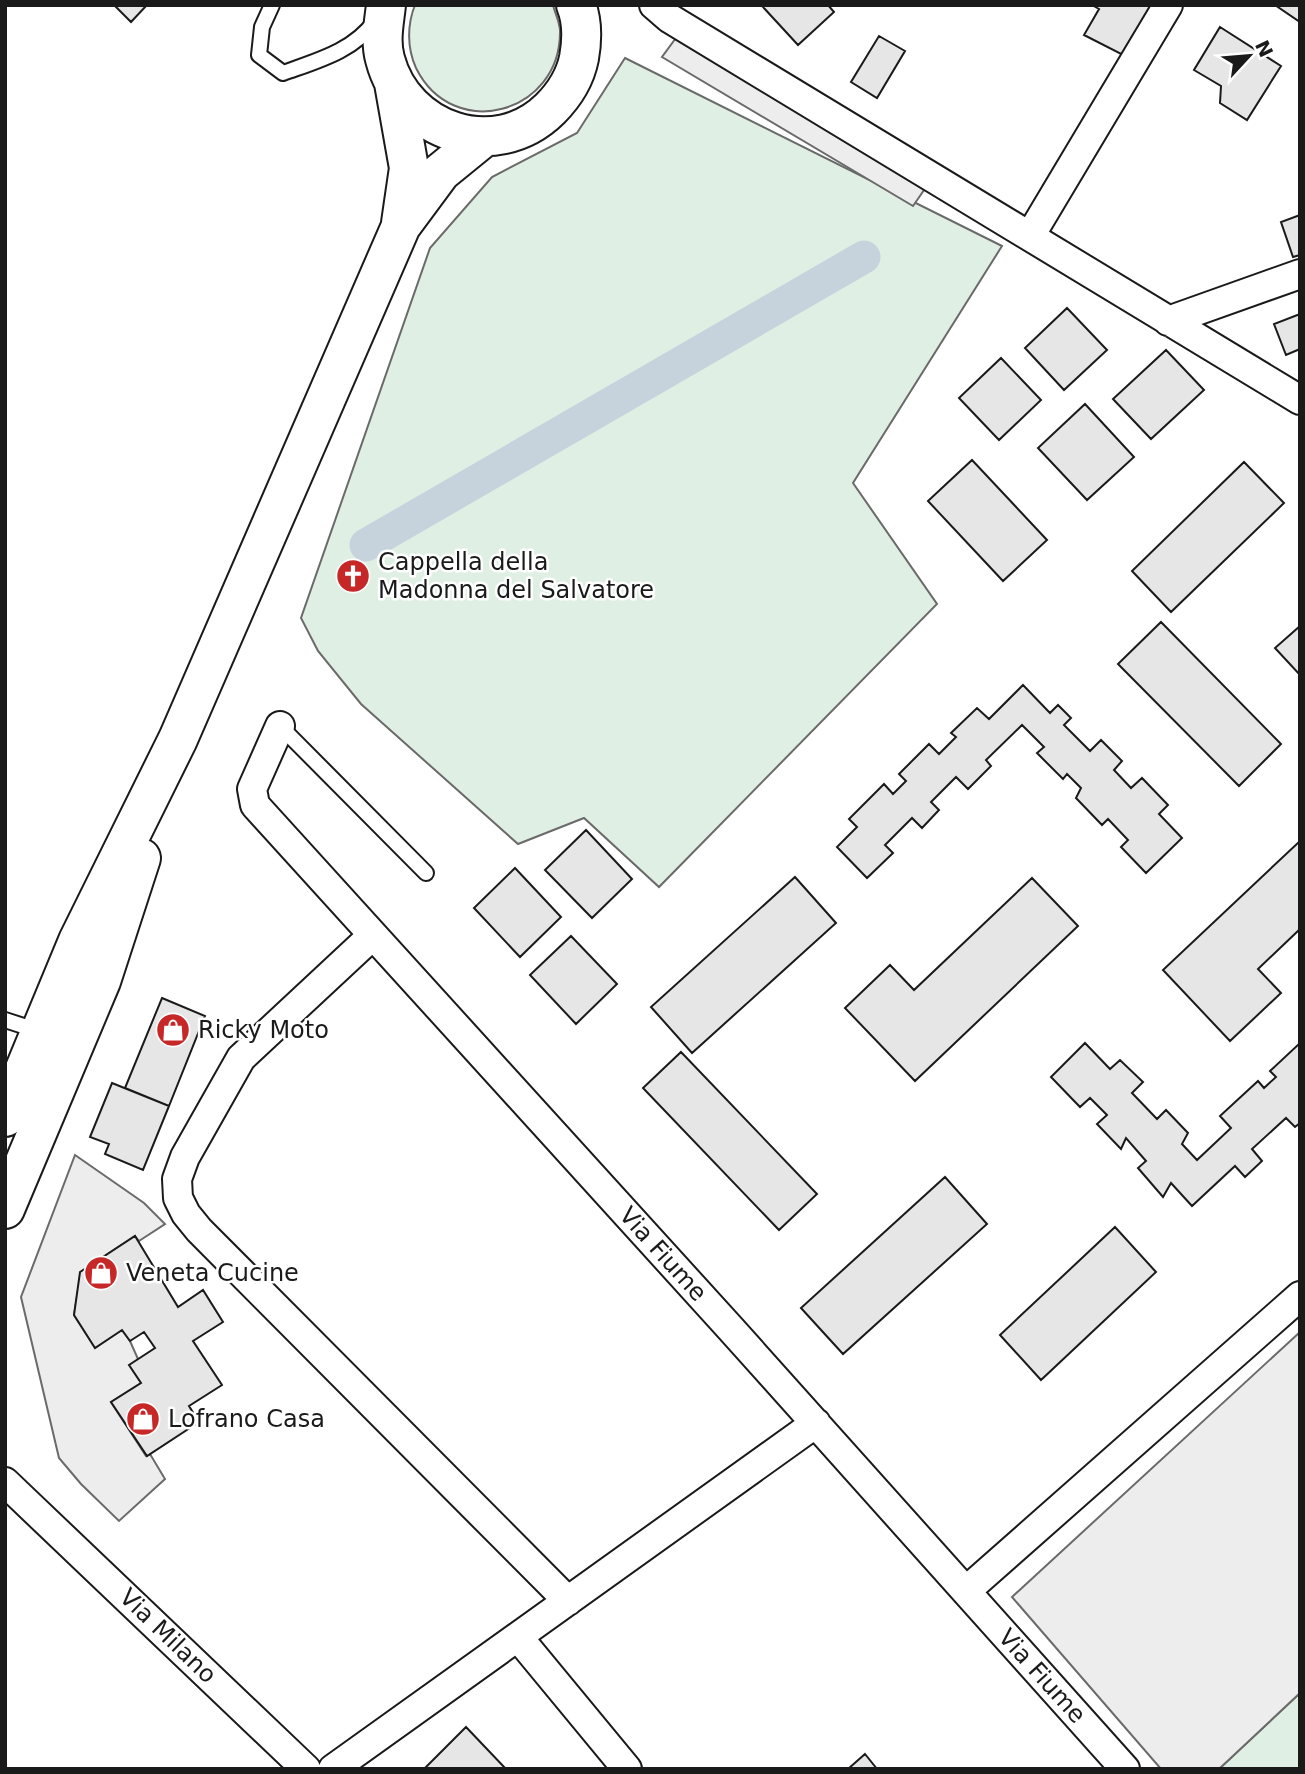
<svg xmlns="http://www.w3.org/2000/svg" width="1305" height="1774" font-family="'DejaVu Sans',sans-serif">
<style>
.green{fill:#e0efe3;stroke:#6a6a6a;stroke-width:2}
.parking{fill:#ededed;stroke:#6a6a6a;stroke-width:2}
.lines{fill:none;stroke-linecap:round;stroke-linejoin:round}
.canal{stroke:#c6d2dc;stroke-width:33}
.building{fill:#e6e6e6;stroke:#1a1a1a;stroke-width:2}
.lane-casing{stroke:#1a1a1a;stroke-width:18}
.street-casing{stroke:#1a1a1a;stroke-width:32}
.secondary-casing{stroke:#1a1a1a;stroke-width:42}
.lane{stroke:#fff;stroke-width:14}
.street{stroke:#fff;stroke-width:28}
.secondary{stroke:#fff;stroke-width:38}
.labels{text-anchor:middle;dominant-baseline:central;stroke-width:5;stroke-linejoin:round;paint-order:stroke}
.poi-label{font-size:24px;fill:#1a1a1a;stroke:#fff;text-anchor:start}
.street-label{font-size:24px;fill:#1a1a1a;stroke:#fff}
</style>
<rect width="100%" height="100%" fill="#fff"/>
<path class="green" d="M415 5H553C555 13 560 23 560 31 561 114 453 143 416 68 407 48 407 25 415 5Z
M625 58 1002 246 853 483 937 604 659 887 584 818 518 844 361 704 318 651 301 618 430 248 492 177 577 133Z
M1300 1693V1769H1219Z"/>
<path class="parking" d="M684 27 933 177 913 206 662 57Z
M75 1155 144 1203 165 1224 139 1241 135 1236 81 1272 74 1315 95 1347 122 1330 130 1341 138 1359 141 1383 111 1402 146 1456 150 1454 165 1479 119 1521 81 1484 59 1458 21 1297Z
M1300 1332V1693L1219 1769H1161L1012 1597Z"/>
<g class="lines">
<path class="canal" d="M366 545 864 257"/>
</g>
<path class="building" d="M114 5H147L131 22Z
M766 5H828L834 12 798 45 763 7Z
M1092 5H1152L1125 56 1084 35 1099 9Z
M1275 5H1300V22Z
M1220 27 1281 66 1247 120 1220 103 1221 86 1194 70Z
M879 36 905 51 877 98 851 82Z
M1300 215V255L1293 257 1281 222Z
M1067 308 1107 350 1064 390 1025 348Z
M1300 314V349L1286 355 1274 324Z
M1166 350 1204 390 1151 439 1113 399Z
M1001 358 1041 400 999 440 959 398Z
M1085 404 1134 457 1087 500 1038 448Z
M972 460 1047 540 1003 581 928 501Z
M1244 462 1284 503 1171 612 1132 571Z
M1161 622 1281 744 1239 786 1118 664Z
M1300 626V675L1275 648Z
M1023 685 1050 713 1058 705 1071 718 1064 725 1090 751 1101 740 1122 761 1114 770 1131 788 1142 778 1168 805 1159 814 1182 838 1146 873 1121 847 1128 840 1108 819 1102 825 1076 798 1081 788 1067 774 1063 779 1037 753 1044 747 1022 725 986 760 991 766 968 789 956 777 931 802 939 810 922 828 912 818 885 845 893 853 867 878 837 847 857 827 849 819 884 784 893 794 906 781 899 774 929 744 939 754 956 737 951 733 977 708 989 719Z
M586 830 632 879 592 918 545 870Z
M1300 841V929L1258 969 1281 993 1230 1041 1163 970Z
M515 868 561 917 520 957 474 908Z
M795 877 836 923 692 1053 651 1007Z
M1032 878 1078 926 915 1081 845 1008 890 965 914 990Z
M571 936 617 984 576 1024 530 975Z
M162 998 205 1016 169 1106 125 1088Z
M1085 1043 1110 1069 1120 1060 1143 1082 1132 1093 1157 1119 1166 1110 1188 1133 1182 1144 1197 1160 1231 1128 1220 1116 1258 1081 1264 1088 1276 1077 1270 1071 1300 1043V1123L1295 1127 1286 1118 1252 1149 1262 1161 1245 1177 1235 1166 1192 1206 1171 1183 1163 1197 1138 1168 1146 1161 1126 1138 1121 1149 1097 1124 1107 1115 1090 1098 1080 1107 1051 1077Z
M681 1052 817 1194 779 1230 643 1088Z
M112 1083 169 1106 143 1170 105 1154 109 1144 90 1137Z
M945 1177 987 1224 843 1354 801 1308Z
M1115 1227 1156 1272 1041 1380 1000 1335Z
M135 1236 178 1307 203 1290 223 1322 193 1341 222 1385 189 1406 199 1422 147 1456 111 1402 141 1383 129 1365 155 1348 144 1332 130 1341 122 1330 95 1348 74 1315 80 1272Z
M466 1727 506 1769H424Z
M865 1754 877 1769H848Z"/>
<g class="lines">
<g class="lane-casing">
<path id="lane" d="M272 5 262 27 259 55 283 73C316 61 354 51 375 21
M280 726 426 873
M5 1020 39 1031"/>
</g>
<g class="street-casing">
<path id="street" d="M654 5 669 18 1300 400
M1030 236 1168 5
M1168 321 1300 274
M280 726 252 789 255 805 731 1329 1125 1769
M373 935 241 1058 185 1157 177 1179 178 1198 186 1214 199 1230 568 1601
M5 1482 306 1769
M966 1591 1300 1296
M518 1637 627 1769
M333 1769 816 1423"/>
</g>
<g class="secondary-casing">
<path id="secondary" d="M386 5C384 23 380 41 385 59 404 132 495 163 550 109 564 95 575 78 579 58 582 41 583 22 576 5
M394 83 409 168 401 223
M5 1117 78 941 178 739 401 226 441 172 484 137
M5 1209 101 981 141 858"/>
</g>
<use href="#lane" class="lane"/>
<use href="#street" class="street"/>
<use href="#secondary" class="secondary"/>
</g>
<defs>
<g id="church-disc" transform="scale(1.75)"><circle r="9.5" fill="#c62828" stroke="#fff"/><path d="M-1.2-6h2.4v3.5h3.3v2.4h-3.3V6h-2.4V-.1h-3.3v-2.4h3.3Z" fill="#fff"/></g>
<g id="shop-disc" transform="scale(1.75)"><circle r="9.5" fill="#c62828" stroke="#fff"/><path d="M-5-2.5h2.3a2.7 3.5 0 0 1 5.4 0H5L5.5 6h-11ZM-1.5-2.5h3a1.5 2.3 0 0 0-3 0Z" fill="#fff"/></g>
</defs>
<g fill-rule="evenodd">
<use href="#church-disc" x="353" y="576"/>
<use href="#shop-disc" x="173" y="1030"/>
<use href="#shop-disc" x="101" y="1273"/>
<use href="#shop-disc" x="143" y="1419"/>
</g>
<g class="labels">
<g class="poi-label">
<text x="378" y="562">Cappella della<tspan x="378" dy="28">Madonna del Salvatore</tspan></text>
<text x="198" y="1030">Ricky Moto</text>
<text x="126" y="1273">Veneta Cucine</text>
<text x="168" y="1419">Lofrano Casa</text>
</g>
<g class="street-label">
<text transform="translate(663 1254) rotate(48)">Via Fiume</text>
<text transform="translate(168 1636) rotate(44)">Via Milano</text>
<text transform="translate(1042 1676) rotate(48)">Via Fiume</text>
</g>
</g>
<rect width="1305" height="1774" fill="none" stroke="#1a1a1a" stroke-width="14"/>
<g transform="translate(1249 56) rotate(64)" stroke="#ffffff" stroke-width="5" paint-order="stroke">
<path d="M0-5L12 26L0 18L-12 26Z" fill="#1a1a1a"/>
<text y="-10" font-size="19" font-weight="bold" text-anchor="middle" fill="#1a1a1a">N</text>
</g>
</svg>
